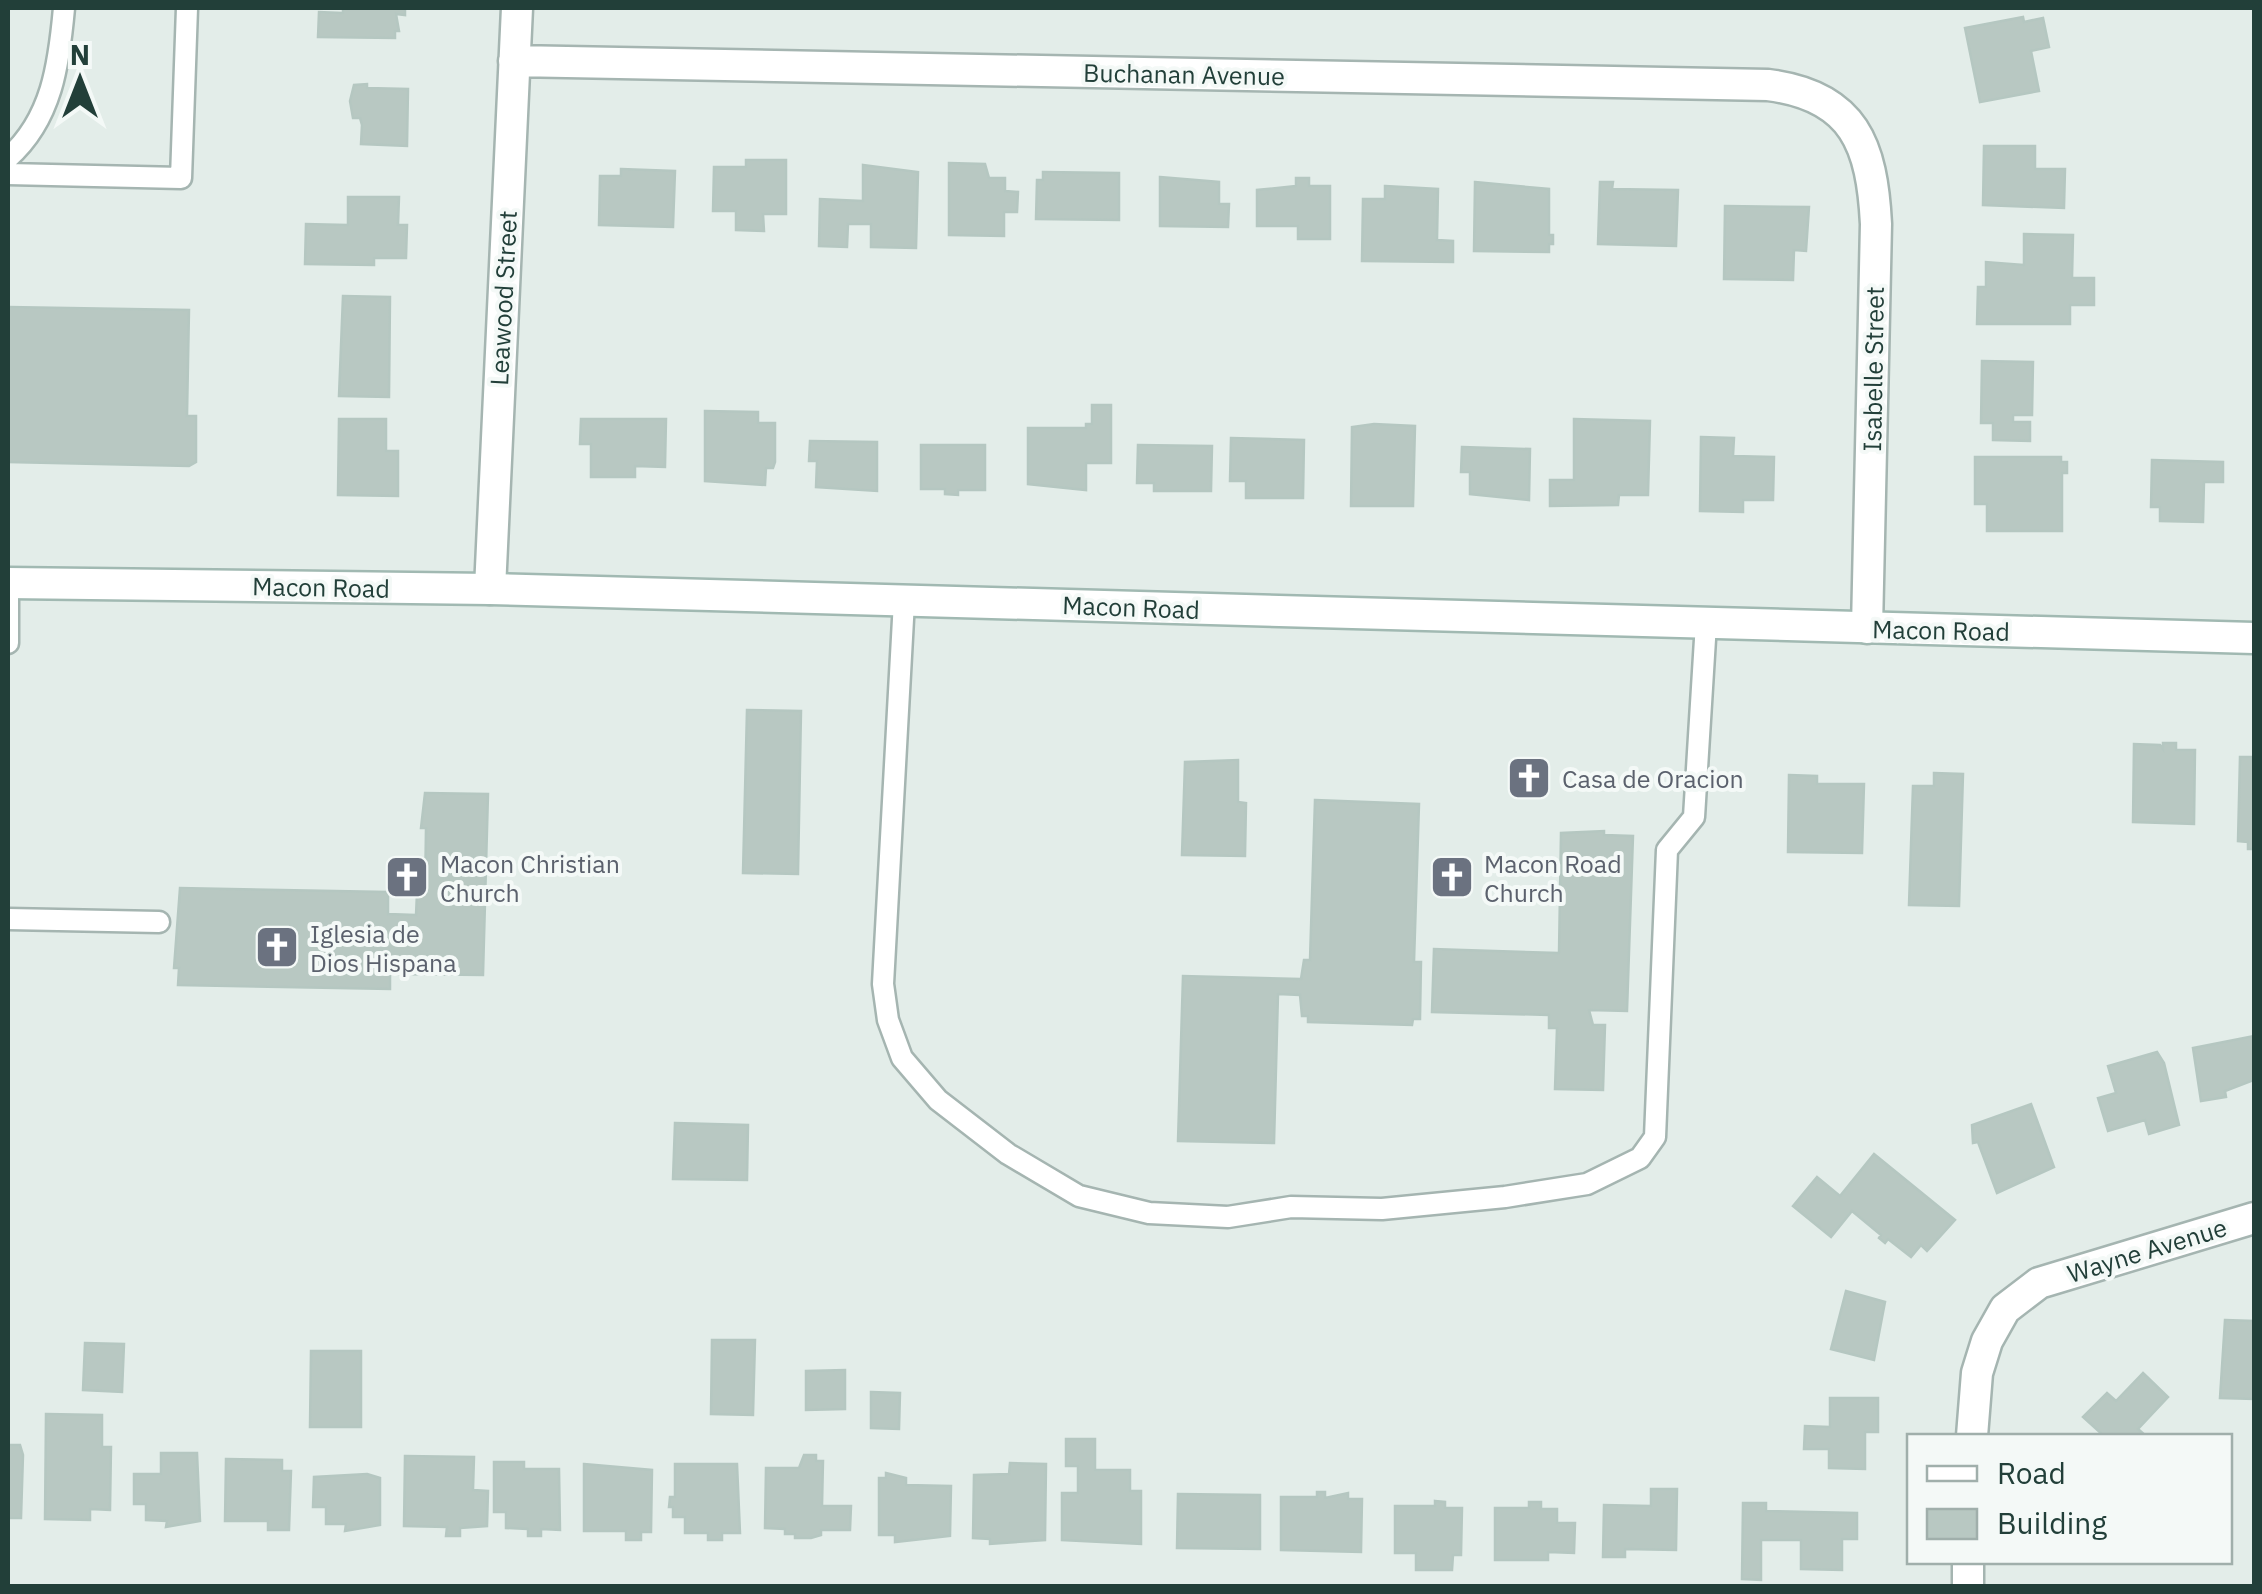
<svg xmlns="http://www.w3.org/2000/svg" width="2262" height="1594" font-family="'IBM Plex Sans',sans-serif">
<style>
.building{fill:#b8c8c2;stroke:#b5c7c1;stroke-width:2.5}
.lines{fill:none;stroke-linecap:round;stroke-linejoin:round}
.service-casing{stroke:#a5b5b1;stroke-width:25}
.minor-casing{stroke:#a5b5b1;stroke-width:35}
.secondary-casing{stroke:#a1b9b2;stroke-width:35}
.service{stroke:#fff;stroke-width:20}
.minor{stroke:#fff;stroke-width:30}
.secondary{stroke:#fff;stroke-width:30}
.labels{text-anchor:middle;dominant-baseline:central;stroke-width:8;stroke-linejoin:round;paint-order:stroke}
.street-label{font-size:25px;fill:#223f39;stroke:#f4f9f7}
.worship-label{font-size:25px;fill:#5b616d;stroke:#f4f9f7;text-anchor:start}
</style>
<rect width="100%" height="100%" fill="#e3ede9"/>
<path class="building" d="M343 8H405V15L396 14 399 31H395V38L318 37 319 12 343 13Z
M2023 17 2024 22 2043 18 2049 47 2031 51 2039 91 1980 102 1965 28Z
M367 84V88L408 89 407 146 361 144 362 125 360 118H353L350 101 354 85Z
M1984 146H2035V169H2065L2064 208 1983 205Z
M746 160H786V214H763L764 231 736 230V211H713L714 167H746Z
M949 163 985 164 989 178H1005V191L1018 192 1017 212H1004V236L949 235Z
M863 165 918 172 916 248 871 247V224H848L847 247 819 246 820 199 863 201Z
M621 169 675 171 673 227 599 225 600 176H621Z
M1043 172 1119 173V220L1036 219 1037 180H1043Z
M1160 177 1219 182V204H1229L1228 227 1160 226Z
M1296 178H1309V186H1330V239H1298V226H1257V190L1296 186Z
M1475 182 1549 189V235H1553V244H1549V252L1474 251Z
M1600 182H1613L1612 189 1678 190 1676 246 1598 244Z
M1385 186 1438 189 1437 240 1453 241V262L1362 261 1363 199H1385Z
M348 197H399L398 225H407L406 258H374V265L305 264 306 224 348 225Z
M1725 206 1809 207 1806 251 1794 250 1793 280 1724 279Z
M2024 234 2073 235 2072 278H2094V305H2070V324H1977L1978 287H1986V262L2024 265Z
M343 296 390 297 389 397 339 396Z
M8 307 189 310 187 416H196V462L189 466 8 462Z
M1982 361 2033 362 2032 415H2013V422H2030V441L1993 440V423H1981Z
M1092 405H1111V463H1086V490L1028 484V428H1086V424H1092Z
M705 411 758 412V423H775V462L773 468H766L765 485 705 481Z
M339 419H386V451H398V496L338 495Z
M581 419H666L665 467 635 466V477H591V444H580Z
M1574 419 1650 421 1648 495H1619L1618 505 1550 506V480H1574Z
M1374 424 1415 426 1413 506H1351L1352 427Z
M1701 437 1734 438 1733 456 1774 457 1773 500H1743V512L1700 511Z
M1231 438 1304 440 1303 498H1246V481H1230Z
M810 441 877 442V491L816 487 817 461H809Z
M921 445H985V490H958V495L945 494V489H921Z
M1138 445 1212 446 1211 491H1154V483H1137Z
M1462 447 1530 449 1529 500 1470 494V472H1461Z
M1975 457H2061V462H2067V473H2062V531H1987V504H1975Z
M2152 460 2223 462V482H2204L2203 522 2160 521V507H2151Z
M747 710 801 711 798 874 743 873Z
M2163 743H2176V750H2195L2194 824 2133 822 2134 744 2160 745 2163 749Z
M2240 757H2254V849H2248V842L2238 841Z
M1238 760V802L1246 803 1245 856 1182 855 1185 762Z
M1934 773 1963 774 1959 906 1909 905 1913 786H1934Z
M1789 775 1817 776V784H1864L1862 853 1788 852Z
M425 793 488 794 483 975 390 974V989L178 985 179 968H174L180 888 388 892V914L416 915 417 893 425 894 426 828H421Z
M1315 800 1419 804 1414 962H1421L1420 1019H1413L1412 1025 1308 1022V1016H1302L1300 995 1278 994 1274 1143 1178 1141 1183 976 1301 979 1304 960H1310Z
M1604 831V835L1633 836 1627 1011 1589 1010 1593 1025H1605L1603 1090 1555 1089 1557 1028H1549V1015L1432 1012 1434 949 1559 953 1561 833Z
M2254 1036V1080L2225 1091 2226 1097 2201 1101 2193 1048Z
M2157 1052 2164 1063 2179 1125 2149 1134 2145 1120 2108 1131 2098 1098 2116 1093 2108 1066Z
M2031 1104 2054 1167 1997 1193 1978 1142 1973 1143 1972 1125Z
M675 1123 748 1125 747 1180 673 1179Z
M1874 1154 1955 1220 1927 1251 1921 1245 1911 1257 1888 1239 1885 1243 1879 1238 1881 1235 1852 1211 1831 1237 1793 1206 1817 1177 1840 1196Z
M1846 1291 1885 1302 1874 1360 1831 1349Z
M2225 1320 2254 1321V1399L2220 1398Z
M712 1340H755L753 1415 711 1414Z
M85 1343 124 1344 122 1392 83 1390Z
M311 1351H361V1427H310Z
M845 1370V1409L806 1410V1371Z
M2143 1373 2168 1397 2138 1429 2146 1436H2104L2083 1417 2107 1393 2116 1401Z
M871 1392 900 1393 899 1429 871 1428Z
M1830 1398H1878V1432H1865V1469L1829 1468V1449H1804L1805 1426 1830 1427Z
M46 1414 102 1415V1447H111L110 1510 90 1509V1520L45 1519Z
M1066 1439H1095V1470H1130V1491H1141V1544L1062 1540V1493H1078V1466H1066Z
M8 1445H20L23 1455 21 1518H8Z
M161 1453H197L200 1521 166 1527 167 1521 146 1520V1504H134V1474H161Z
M804 1455H816V1461H823L822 1506H851L850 1530H821V1535L811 1538H795V1534H785V1529L765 1528 766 1468H799Z
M405 1456 474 1457 473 1490 488 1491 487 1526 460 1528V1536H446L447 1527 404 1526Z
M226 1459 282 1460V1471H291L289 1530H268V1521H225Z
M494 1462H524V1469H559L560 1530 541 1529V1536H528V1529L506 1528V1512H494Z
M1010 1463 1046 1464 1045 1540 990 1544V1539L973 1538 974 1475 1009 1474Z
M584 1464 652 1470 651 1532H641V1540H626V1531H584Z
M675 1464H737L740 1533H722V1540H708V1533H685V1517H673V1507H669L670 1497H675Z
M886 1473 906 1478V1485L951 1486 950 1536 895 1542V1535H879V1478H886Z
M367 1474 380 1478V1525L345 1531 346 1524H326V1507H313L314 1477Z
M1651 1489H1677L1676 1550 1625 1549V1557H1603L1604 1505 1651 1506Z
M1317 1492H1325V1498L1348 1493V1499H1362L1361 1552 1281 1550V1497H1317Z
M1178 1494 1260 1495V1549L1177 1548Z
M1435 1501 1445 1502V1508H1462L1461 1555H1453L1452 1570H1416V1553H1395V1506H1435Z
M1529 1502H1541V1509H1557V1523H1575L1574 1553 1548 1552V1560H1495V1508H1529Z
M1743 1503H1766V1511L1857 1513V1539H1842V1570L1801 1569V1540H1761V1580L1742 1579Z"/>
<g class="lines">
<g class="service-casing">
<path id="service" d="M8 158C52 119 59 64 64 8
M8 174 181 178 187 8
M904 601 883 984 888 1020 902 1058 938 1100 1008 1154 1079 1196 1149 1213 1228 1217 1291 1207 1382 1209 1505 1197 1587 1184 1640 1158 1655 1137 1667 850 1694 817 1706 623
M8 643V583
M8 919 159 922"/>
</g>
<g class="minor-casing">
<path id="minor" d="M514 61 1768 85C1855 96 1872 146 1876 224L1867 628
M490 589 517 8
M1972 1436 1977 1373 1987 1341 2005 1309 2039 1283 2254 1218
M1968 1586V1562"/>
</g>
<g class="secondary-casing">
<path id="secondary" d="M8 583 490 589 2254 638"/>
</g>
<use href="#service" class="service"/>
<use href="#minor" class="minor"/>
<use href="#secondary" class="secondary"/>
</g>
<defs>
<g id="church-square" transform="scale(2.25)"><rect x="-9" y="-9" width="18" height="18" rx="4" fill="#6b7280" stroke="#f4f9f7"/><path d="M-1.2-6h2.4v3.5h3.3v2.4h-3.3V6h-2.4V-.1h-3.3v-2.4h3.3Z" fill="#fff"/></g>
</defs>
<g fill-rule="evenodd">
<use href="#church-square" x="1529" y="778"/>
<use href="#church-square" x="407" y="877"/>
<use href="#church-square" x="1452" y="877"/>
<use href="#church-square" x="277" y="947"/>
</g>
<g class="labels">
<g class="street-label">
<text transform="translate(1184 74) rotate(1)">Buchanan Avenue</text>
<text transform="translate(503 298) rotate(-87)">Leawood Street</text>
<text transform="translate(1873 369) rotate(-89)">Isabelle Street</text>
<text transform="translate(321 587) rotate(1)">Macon Road</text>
<text transform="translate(1131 607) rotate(2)">Macon Road</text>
<text transform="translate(1941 630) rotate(1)">Macon Road</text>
<text transform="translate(2147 1250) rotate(-17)">Wayne Avenue</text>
</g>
<g class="worship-label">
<text x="1562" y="778">Casa de Oracion</text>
<text x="440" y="863">Macon Christian<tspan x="440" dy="29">Church</tspan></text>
<text x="1484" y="863">Macon Road<tspan x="1484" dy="29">Church</tspan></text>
<text x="310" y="933">Iglesia de<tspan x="310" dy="29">Dios Hispana</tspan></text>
</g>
</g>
<rect width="2262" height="1594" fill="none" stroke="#223f39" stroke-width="20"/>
<rect x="1907" y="1434" width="325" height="130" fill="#f4f9f7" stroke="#a0afab" stroke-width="2.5"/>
<rect x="1927" y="1466" width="50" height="15" fill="#ffffff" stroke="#a0afab" stroke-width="2.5"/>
<text x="1997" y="1484" font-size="30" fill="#223f39">Road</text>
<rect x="1927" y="1509" width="50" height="30" fill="#b8c8c2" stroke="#a0afab" stroke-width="2.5"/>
<text x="1997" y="1534" font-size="30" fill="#223f39">Building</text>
<g transform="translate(80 80)" stroke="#f4f9f7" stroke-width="8" paint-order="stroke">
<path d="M0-8L18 38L0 25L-18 38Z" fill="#223f39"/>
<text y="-15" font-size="28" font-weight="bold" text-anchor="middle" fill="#223f39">N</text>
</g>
</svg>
